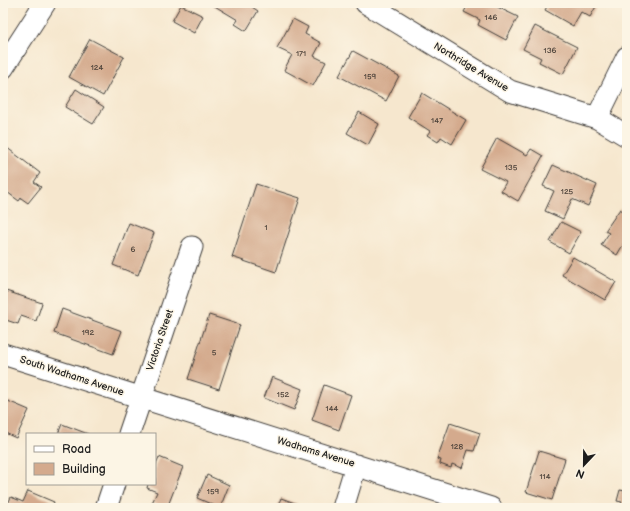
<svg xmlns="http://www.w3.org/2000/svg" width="630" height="511" font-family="'Balsamiq Sans',sans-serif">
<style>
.building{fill:#d4aa8d}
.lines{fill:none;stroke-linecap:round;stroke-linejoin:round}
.street-casing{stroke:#3d3a37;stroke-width:23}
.street{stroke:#fff;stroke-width:21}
.labels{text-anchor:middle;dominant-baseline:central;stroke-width:3;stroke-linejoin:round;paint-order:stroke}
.number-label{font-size:8px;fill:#4a4038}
.street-label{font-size:10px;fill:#1c1c1c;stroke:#fcf5e5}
</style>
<rect width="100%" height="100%" fill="#fcf5e5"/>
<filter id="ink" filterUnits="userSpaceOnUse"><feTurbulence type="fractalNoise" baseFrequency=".025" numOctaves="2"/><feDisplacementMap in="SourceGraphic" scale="8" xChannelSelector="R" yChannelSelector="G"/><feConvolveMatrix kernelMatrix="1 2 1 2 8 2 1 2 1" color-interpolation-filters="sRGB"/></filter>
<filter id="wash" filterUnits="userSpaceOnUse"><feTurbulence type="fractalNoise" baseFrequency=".012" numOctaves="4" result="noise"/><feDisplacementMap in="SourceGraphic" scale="16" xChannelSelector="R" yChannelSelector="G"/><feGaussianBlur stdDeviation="0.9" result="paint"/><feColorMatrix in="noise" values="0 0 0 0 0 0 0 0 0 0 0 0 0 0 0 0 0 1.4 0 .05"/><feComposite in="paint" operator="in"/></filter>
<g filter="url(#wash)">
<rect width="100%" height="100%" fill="#f6e7ce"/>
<g id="blocks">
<path class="building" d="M214 3H255L252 7 258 11 246 31 235 24 238 20 213 5Z
M469 3H489L518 17 506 40 478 25 480 20 464 12Z
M549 3H598L590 17 581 12 573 26 545 10Z
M181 5 203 16 194 33 172 21Z
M293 19 308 27 305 34 321 43 314 56 326 62 313 86 284 70 292 55 277 48Z
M535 26 577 47 563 74 539 62 541 58 523 49Z
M90 39 124 57 103 96 69 77Z
M353 51 399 76 386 101 339 76Z
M76 89 104 107 93 124 65 107Z
M422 93 466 120 452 144 441 137 438 142 427 135 430 131 408 117Z
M359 112 379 124 368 145 347 133Z
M497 138 527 155 531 149 543 156 518 201 501 191 506 182 480 169Z
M6 147 40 173 34 182 41 187 28 203 21 198 19 201 3 189V150Z
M553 165 597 185 588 206 572 199 563 219 545 211 554 191 543 186Z
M256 184 300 198 276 272 232 257Z
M620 209 627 214V244L624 243 617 255 601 245 609 233 605 231Z
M561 222 581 232 569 253 550 242Z
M129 223 154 233 138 275 113 265Z
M573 257 616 282 605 300 562 275Z
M3 290 42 303 36 321 21 316 18 324 3 319Z
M62 309 122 331 113 354 54 333Z
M209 315 240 325 219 389 188 379Z
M272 377 302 389 294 410 264 398Z
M324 385 351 395 339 430 312 420Z
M8 401 29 410 16 438 3 432V407L5 408Z
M450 423 480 433 474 451 468 450 462 468 452 464 451 468 440 464 441 460 437 459Z
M62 424 88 434H58Z
M539 451 565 459 552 500 526 492Z
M159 457 183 467 167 508 152 503 157 492 147 488 148 484H155V466Z
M207 475 229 485 220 508 197 498Z
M627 486V508H620L622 502 617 501 620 490 625 491Z
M28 491 54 502 53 505 59 508H6L11 497 23 502Z
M281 498 303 506V508H277Z"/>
</g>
</g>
<g filter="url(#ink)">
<use href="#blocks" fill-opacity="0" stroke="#3d3a37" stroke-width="1"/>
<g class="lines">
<g class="street-casing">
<path id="street" d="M366 3 510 91 597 118 627 136
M3 68 45 3
M597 118 627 57
M3 354 491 508
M129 434 192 247
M106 508 114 484
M343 508 356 465"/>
</g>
<use href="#street" class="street"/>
</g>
</g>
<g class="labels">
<g class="number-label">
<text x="491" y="17">146</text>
<text x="550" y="50">136</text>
<text x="301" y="53">171</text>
<text x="97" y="67">124</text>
<text x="370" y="76">159</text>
<text x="437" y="120">147</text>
<text x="511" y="167">135</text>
<text x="567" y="191">125</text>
<text x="266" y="227">1</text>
<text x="133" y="249">6</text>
<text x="88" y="332">192</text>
<text x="214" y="352">5</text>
<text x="283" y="394">152</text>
<text x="332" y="408">144</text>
<text x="457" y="446">128</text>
<text x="545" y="476">114</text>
<text x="213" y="491">159</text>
</g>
<g class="street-label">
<text transform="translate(471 67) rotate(31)">Northridge Avenue</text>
<text transform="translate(160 340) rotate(-71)">Victoria Street</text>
<text transform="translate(72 376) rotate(18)">South Wadhams Avenue</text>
<text transform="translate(316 452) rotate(17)">Wadhams Avenue</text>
</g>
</g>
<rect width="630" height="511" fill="none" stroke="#fcf5e5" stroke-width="16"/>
<rect x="26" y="433" width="130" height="52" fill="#fcf5e5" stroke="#a29e95"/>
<rect x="34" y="446" width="20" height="6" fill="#ffffff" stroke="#a29e95"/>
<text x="62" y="453" font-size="12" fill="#1c1c1c">Road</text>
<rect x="34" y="463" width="20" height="12" fill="#d4aa8d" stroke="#a29e95"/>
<text x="62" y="473" font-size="12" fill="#1c1c1c">Building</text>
<g transform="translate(584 465) rotate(202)" stroke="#fcf5e5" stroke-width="3" paint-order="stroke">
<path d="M0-3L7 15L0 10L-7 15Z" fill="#1c1c1c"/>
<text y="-6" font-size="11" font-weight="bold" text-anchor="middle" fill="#1c1c1c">N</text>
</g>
</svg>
